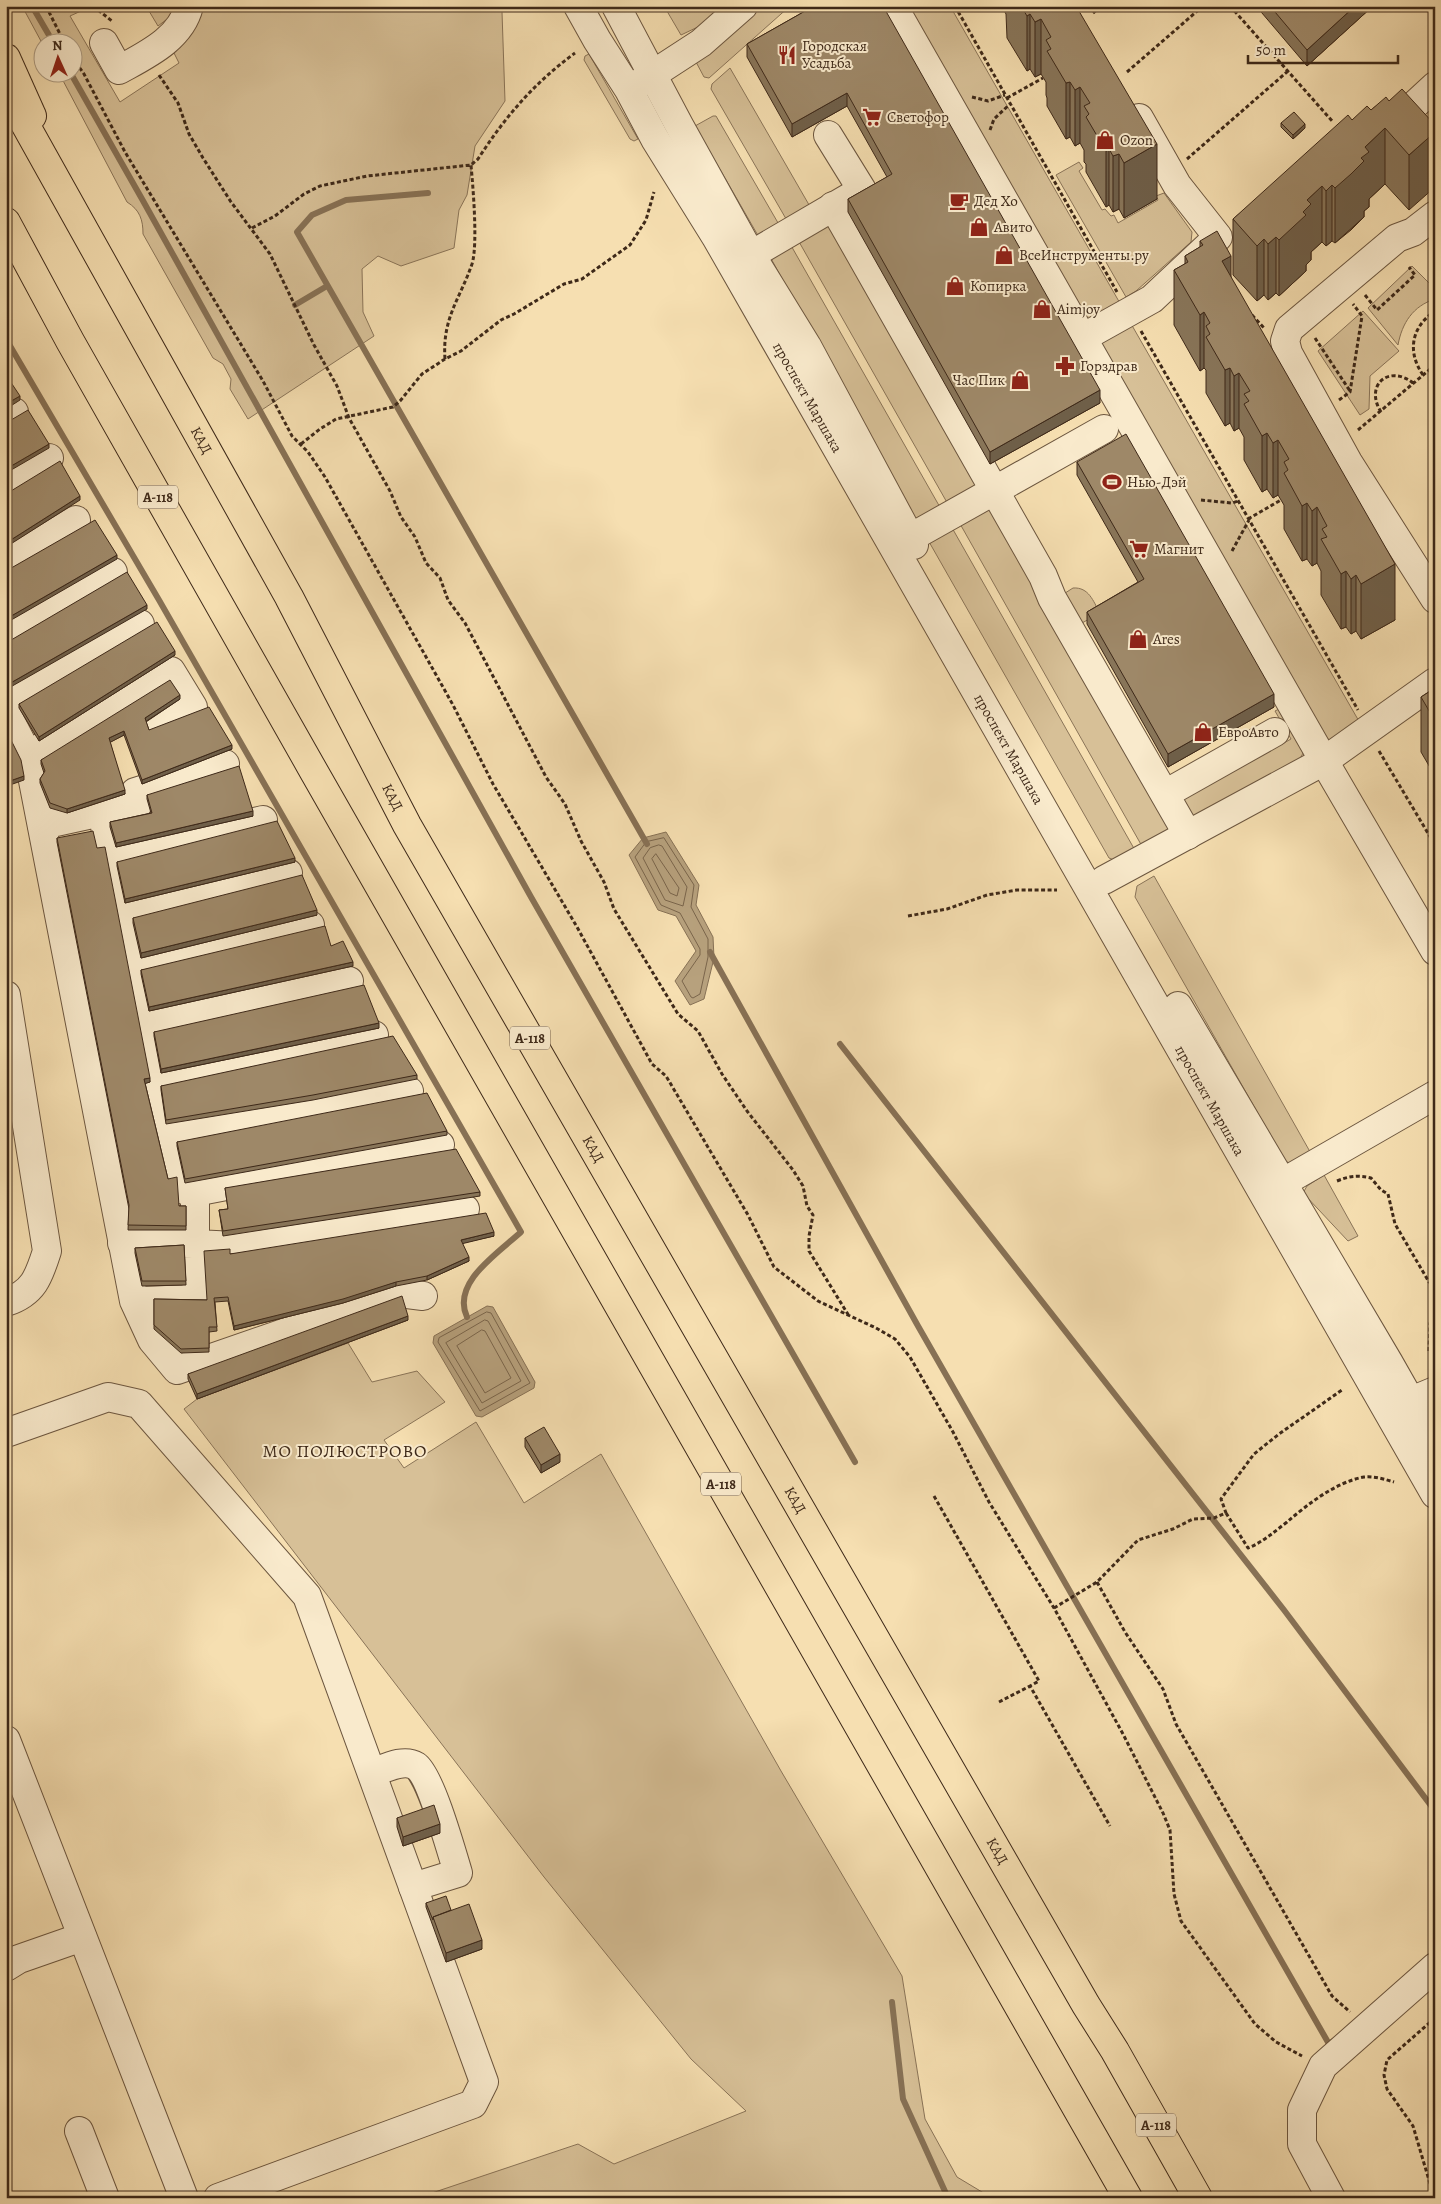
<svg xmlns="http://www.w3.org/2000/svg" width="1441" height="2204" font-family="Alegreya,serif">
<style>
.green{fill:#d7c097;stroke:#8a7458}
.water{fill:#b7a17d;stroke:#877155}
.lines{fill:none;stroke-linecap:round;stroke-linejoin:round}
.shore{stroke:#7a654b;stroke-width:1}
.stream{stroke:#877155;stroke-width:6}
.minor-casing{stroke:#6c563f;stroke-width:30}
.major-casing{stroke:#3e2919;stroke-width:30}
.highway-casing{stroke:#3e2919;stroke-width:30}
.path{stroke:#3e2919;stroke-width:3;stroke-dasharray:4 2.5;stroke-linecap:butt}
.minor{stroke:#f9eacc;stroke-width:28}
.major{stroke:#f6dfb1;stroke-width:28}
.highway{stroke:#f6dfb1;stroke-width:28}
.wall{fill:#887559;stroke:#3e2919}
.shaded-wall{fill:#6f5f49;stroke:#3e2919}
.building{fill:#9e8868;stroke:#3e2919}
.labels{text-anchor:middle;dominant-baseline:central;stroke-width:4;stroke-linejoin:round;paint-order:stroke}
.shield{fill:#f9eacc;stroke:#76634f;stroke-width:1}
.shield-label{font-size:14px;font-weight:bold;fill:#3e2919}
.poi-label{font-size:15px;fill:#3e2919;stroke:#f9eacc;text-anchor:start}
.street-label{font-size:15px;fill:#3e2919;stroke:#f9eacc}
.quarter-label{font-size:18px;letter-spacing:1px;fill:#3e2919;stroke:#f9eacc}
</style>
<rect width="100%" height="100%" fill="#f6dfb1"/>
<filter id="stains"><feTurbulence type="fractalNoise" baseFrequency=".004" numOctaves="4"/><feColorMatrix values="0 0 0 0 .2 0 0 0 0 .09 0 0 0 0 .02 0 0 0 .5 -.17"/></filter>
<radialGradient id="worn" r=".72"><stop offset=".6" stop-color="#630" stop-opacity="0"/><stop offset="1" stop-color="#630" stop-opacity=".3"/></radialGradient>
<path class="green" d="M22 6H92L70 16 120 102 179 63 172 49 201 6H509L502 12 505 101 475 146 467 195 459 210 454 248 401 266 378 256 362 269 363 312 374 336 248 419 230 389 231 379 223 364 213 358 143 234C143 220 140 210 127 202L59 73 72 72V42L42 43Z
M146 6H180L179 10 158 26Z
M664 6H723L702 25 681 35Z
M760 6H790L709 78 704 77 696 62Z
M905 6H950L1121 305 1088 319 1081 314Z
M589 54 638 139 634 141 630 139 584 60 585 56Z
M730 68 812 210 789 224 711 89 712 84Z
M713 116H716L781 228 760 239 695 126Z
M1079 162 1083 168 1079 171 1102 210 1105 209 1111 216 1114 215 1118 223 1158 200 1156 196 1164 193 1192 232 1191 242 1136 291 1126 297 1056 175Z
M830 222 983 480 949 506 798 240Z
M789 242 941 509 916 524 768 253Z
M1412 266 1435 289V299C1413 306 1402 323 1398 345L1368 308Z
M1363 311 1399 351 1370 376 1369 409 1360 415 1318 351Z
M1130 322 1360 723 1332 740 1327 739 1101 349V341Z
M990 507 1174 829 1143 848 959 522Z
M951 526 1136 852 1119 862 1109 858 928 540Z
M1073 588C1089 587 1093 601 1100 613L1082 623 1062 595Z
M1283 707 1304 751 1300 759 1190 821 1184 800 1186 798 1291 739 1275 711Z
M1154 876 1313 1157 1296 1166 1285 1161 1135 897 1137 886Z
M1324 1175 1358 1236 1348 1241 1303 1193 1307 1186Z
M348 1343 372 1382 417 1371 445 1402 384 1440 404 1468 476 1422 524 1503 601 1454 781 1771 902 1976 925 2119 957 2177 992 2198H858L852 2194 838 2198H417L578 2144 614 2164 746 2111 691 2059 544 1877 184 1409 197 1399Z"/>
<path class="water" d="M666 832 699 885 696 905 713 937 714 958 704 999 690 1005 675 981 696 951 676 916 658 910 629 855 643 838Z
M487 1306 493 1307 535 1382 534 1388 482 1417 476 1416 433 1343 434 1336Z"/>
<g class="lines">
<path class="shore" d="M664 838 694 885 691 907 708 939V957L700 994 693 998 691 997 682 981 700 955V949L680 913 661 905 635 857 646 842Z
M659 845 662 846 687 887 683 906 665 900 643 858 650 848Z
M656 854 679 888 677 896 670 893 652 859Z
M487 1312 491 1313 530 1383 480 1411 438 1342 439 1338Z
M485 1320 488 1321 521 1381 482 1403 446 1343Z
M482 1330 485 1331 511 1378 485 1393 457 1346Z"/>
<path class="stream" d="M32 6 53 42
M70 72 142 199 531 897 855 1462
M428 193 346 200 312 215 297 232 647 844
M295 305 327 286
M6 339 159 600 521 1232C498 1253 451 1283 467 1317
M710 952 918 1326 1329 2044 1335 2040
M840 1044 1284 1610 1435 1811
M892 2002 903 2099 948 2198"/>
<g class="minor-casing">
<g id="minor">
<path id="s1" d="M578 6 597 40 629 90 655 139 716 237 1435 1494"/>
<path d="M616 6 679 125 751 255 807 346 914 545"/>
<path d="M893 6 1324 761 1435 951"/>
<path d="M104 43 119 70C146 55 181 39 189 6"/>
<path d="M638 84 701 43 743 6"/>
<path d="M1383 119 1409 110 1435 86"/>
<path d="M833 206 1043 576 1052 598 1188 835"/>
<path d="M1435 215 1413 232 1397 238 1289 329 1285 341 1288 353 1348 462 1435 599"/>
<path d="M751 255 862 190 828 135"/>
<path d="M1084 337 1152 299 1218 237 1177 185 1139 118"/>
<path d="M6 417 14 412"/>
<path d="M6 485 49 458"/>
<path d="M910 538 1104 429"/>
<path d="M6 563 76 520"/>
<path d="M6 635 113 572"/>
<path d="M6 702 140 624"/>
<path d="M6 713 28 755 134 1301 152 1340 177 1370 399 1293 423 1296"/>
<path d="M28 755 171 671 193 707 157 722"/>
<path d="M1165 794 1275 732"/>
<path d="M102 811 155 1081C156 1115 171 1158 184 1190L195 1192V1244L236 1246 465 1209"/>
<path d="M42 825 138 804 135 792 225 764"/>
<path d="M111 855 263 820"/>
<path d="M1104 880 1324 761 1435 682"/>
<path d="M123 916 288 873"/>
<path d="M133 967 310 925"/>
<path d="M6 995 47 1251C39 1276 34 1293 6 1302"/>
<path d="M1178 1006 1389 1363 1435 1444"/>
<path d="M144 1026 349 981"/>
<path d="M155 1081 374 1035"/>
<path d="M166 1136 409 1091"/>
<path d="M1282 1183 1435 1095"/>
<path d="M195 1192 440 1145"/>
<path d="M122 1243 195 1244 197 1299 137 1301"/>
<path d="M1396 1411 1411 1401 1435 1391"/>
<path d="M6 1433 108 1397 139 1404 307 1596 484 2082 473 2104 218 2198"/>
<path d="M6 1740 184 2198"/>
<path d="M372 1773C384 1769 403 1758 416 1766 430 1775 452 1853 458 1873L413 1887"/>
<path d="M6 1967 19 1959 82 1937"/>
<path d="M79 2131 105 2198"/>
<path d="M1331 2198 1302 2144V2110L1323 2066 1435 1967"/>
</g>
</g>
<g class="major-casing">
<path id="major" d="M6 58 32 116"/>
</g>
<g class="highway-casing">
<g id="highway">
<path id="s2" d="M6 90 289 597 407 825 1086 2005 1115 2051 1198 2198"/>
<path d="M6 222 70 341 313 770 1128 2198"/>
</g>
</g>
<path class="path" d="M46 6 64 42
M93 6 112 21
M955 6 1117 292
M1230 6 1333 122
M1093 13 1101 6
M72 57 84 74 125 152 263 381 292 436 308 452 325 477 453 705 493 784 577 927 652 1064 666 1076 748 1215 774 1267 818 1301 876 1328 895 1339 910 1357 953 1432 989 1502 1054 1608 1123 1734 1163 1813 1170 1830 1174 1894 1181 1921 1255 2024 1276 2042 1302 2056
M1127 72 1203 6
M159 75 178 103 189 134 203 158 231 202 270 254 314 345 337 386 349 418 390 491 401 517 415 537 426 563 440 578 448 600 465 623 546 777 565 804 581 841 604 882 614 909 678 1014 698 1031 722 1074 747 1111 793 1170 803 1186 807 1206 813 1215 809 1236V1251L849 1316
M972 97 988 101 1005 95
M1007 98 1043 78
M990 130 994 119 1010 104
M1187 159 1288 71
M252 228 275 216 304 194 320 186 367 176 471 165 478 159C505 117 534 83 575 53
M1365 295 1377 310 1415 275 1409 267
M1252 315 1265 329
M1141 331 1358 710
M1315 338 1350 391
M445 359C442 318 460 299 472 264 478 245 473 187 471 165
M1423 375C1407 352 1411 327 1435 311
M1339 400 1350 392 1362 316 1353 304
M1381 412C1364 385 1389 364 1413 383
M1358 430 1435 365
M301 444 320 429 336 419 393 407 400 401 422 374 445 359 461 351 501 320 514 314 564 284 582 279 630 245 646 220 654 192
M1201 500 1232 503 1238 501
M1248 519 1281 500
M1232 551 1249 520
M1379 751 1435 845
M908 916 947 909 987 895 1017 890H1057
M1337 1181C1349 1176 1358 1175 1371 1178L1381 1190 1388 1194 1395 1224 1429 1282 1435 1283
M1429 1351 1430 1323 1435 1316
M934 1496 1039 1681 1030 1686 1110 1826
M1226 1513 1248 1548C1263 1542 1274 1532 1287 1522 1308 1504 1336 1482 1364 1477 1374 1476 1384 1479 1394 1482
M1097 1582 1125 1632 1163 1689 1176 1724 1332 1996 1350 2012
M1054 1608 1097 1582 1138 1540 1173 1529 1193 1519 1214 1518 1226 1513 1221 1499 1254 1454 1279 1434 1342 1390
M999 1702 1030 1686
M1435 2018 1387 2060 1384 2075 1387 2089 1413 2126 1431 2187 1435 2192"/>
<use href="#minor" class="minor"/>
<use href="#major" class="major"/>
<use href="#highway" class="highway"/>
</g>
<path class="wall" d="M814 6 1100 403 990 464 848 212V199L887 177 847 106 792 137 747 57V44Z
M994 6H1076L1157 199 1124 218 1119 209 1113 212 1109 205 1106 207 1086 172V164L1084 162V150L1080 143 1075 146 1070 137 1066 139 1047 106V98L1046 95V82L1041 74 1035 77 1030 69 1027 71 1007 38 1006 14 1002 7 997 10Z
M1256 6H1373L1307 66Z
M1389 101 1435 125 1409 210 1385 184 1369 199V207L1364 211V217L1351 230 1335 243 1332 241 1326 246 1322 242 1311 252V260L1306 265V271L1293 283 1279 296 1276 293 1268 300 1264 295 1257 301 1233 275V219L1352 120Z
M1281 123 1305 128 1293 139 1281 127Z
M1200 241 1231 278 1395 620 1361 639 1356 631 1351 634 1346 627 1341 629 1321 595V571L1317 563 1312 566 1307 559 1302 561 1284 529V505L1278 495 1273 498 1267 489 1262 492 1244 460V437L1239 428 1234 431 1230 423 1225 426 1206 393V370L1204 368 1200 371 1174 325V270L1185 264V256L1200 247Z
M1077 462 1274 707 1168 767 1087 624V612L1138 582 1077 475Z
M175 655 39 741 19 708V704Z
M1435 681V776L1421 752V697L1433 689V682Z
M180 699 146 722 149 730 232 749 142 784 124 735 110 742 125 794 67 813 50 808 40 783V779L44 773 41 764V760Z
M147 795 253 816 116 847 110 827V822L151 813 147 799Z
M57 838 97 848 150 1082 145 1083 168 1179 179 1206H186V1230H128L129 1209 57 842Z
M117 862H295L125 903 117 866Z
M317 915 141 958 133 923V918Z
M331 946 353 966 149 1011 141 974V970Z
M379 1028 161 1073 154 1036V1032Z
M417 1075V1079L313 1100 166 1124 161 1090V1086Z
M447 1131V1135L185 1183 177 1146V1142Z
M225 1188 480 1192V1196L223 1236 219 1210 228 1209Z
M494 1236 462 1243 469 1261 427 1280 396 1286 343 1303 234 1330 228 1301 215 1302 217 1331 209 1332V1352L181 1353 154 1329V1299L207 1300 230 1254Z
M184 1245 186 1285 142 1286 135 1253V1248Z
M408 1320 197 1399 188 1379V1374Z
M525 1438 560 1462 541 1473 525 1447Z
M397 1818 440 1833 403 1846 397 1827Z
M426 1903 451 1910 482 1949 446 1962 426 1907Z"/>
<path class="shaded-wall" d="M997 6H1002V7L997 10Z
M1355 6H1373L1307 66V50Z
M1030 14V69L1027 71V16Z
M1041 19V74L1035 77V22Z
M1070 82V137L1066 139V83Z
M1080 87V143L1075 146V90Z
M847 93V106L792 137V124Z
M1305 124V128L1293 139V135Z
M1385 128V184L1369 199V207L1364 211V217L1335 243V188L1365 147Z
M1435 132V187L1409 210V155Z
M1157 144V199L1124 218V163Z
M1109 149V205L1106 207V151Z
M1119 154V209L1113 212V156Z
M1332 185V241L1326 246V191Z
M1322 186V242L1311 252V260L1306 265V271L1279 296V240L1303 212 1307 200Z
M1276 237V293L1268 300V244Z
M1264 239V295L1257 301V246Z
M1231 256V311L1222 261Z
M1204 312V368L1200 371V315Z
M1230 368V423L1225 426V370Z
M1239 373V428L1234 431V376Z
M1100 390V403L990 464V452Z
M20 396V400L6 409V404Z
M1267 433V489L1262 492V436Z
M1278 440V495L1273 498V443Z
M49 444V448L6 473V469Z
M80 496V500L6 547V543Z
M1307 503V559L1302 561V506Z
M1317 507V563L1312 566V511Z
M117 555V559L6 623V619Z
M1395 564V620L1361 639V584Z
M1346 571V627L1341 629V574Z
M1356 575V631L1351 634V579Z
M147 605V609L7 689V685Z
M175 651V655L39 741V737Z
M1274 694V707L1168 767V754Z
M180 695V699L145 722V718Z
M124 731V735L109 743V738Z
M232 745V749L142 784V780Z
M24 776V780L7 786V782Z
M125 790V794L67 813V809Z
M253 811V816L116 847V843Z
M295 858V862L125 903V899Z
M317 910V915L141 958V953Z
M353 962V966L149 1011V1007Z
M379 1023V1028L161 1073V1069Z
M150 1078V1082L144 1084V1079Z
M494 1232V1236L461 1244V1240Z
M469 1257V1261L427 1280V1276Z
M396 1282V1286L343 1303 234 1330V1326Z
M408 1316V1320L197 1399V1394Z
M560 1454V1462L541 1473V1465Z
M440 1824V1833L403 1846V1837Z
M11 1932V1945L6 1947V1934Z
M482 1940V1949L446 1962V1953Z"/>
<path class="building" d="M814 6H883L1100 390 990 452 848 199 892 174 847 93 792 124 747 44Z
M1021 6H1076L1157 144 1124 163 1119 154 1113 156 1109 149 1106 151 1086 117 1089 114 1084 106 1090 103 1080 87 1075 90 1070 82 1066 83 1047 51 1051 49 1046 40 1051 37 1041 19 1035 22 1030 14 1027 16Z
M1270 6H1355L1307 50Z
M1402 89 1435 125V132L1409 155 1385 128 1365 147 1369 152 1361 158 1364 161 1351 174 1335 188 1332 185 1326 191 1322 186 1307 200 1311 204 1303 212 1306 215 1293 227 1279 240 1276 237 1268 244 1264 239 1257 246 1233 219 1348 115 1352 120 1367 106 1371 110 1386 97 1389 101Z
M1294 112 1305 124 1293 135 1281 123Z
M1217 231 1231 256 1222 261 1395 564 1361 584 1356 575 1351 579 1346 571 1341 574 1321 539 1327 537 1322 529 1327 526 1317 507 1312 511 1307 503 1302 506 1284 473 1288 470 1284 462 1289 459 1278 440 1273 443 1267 433 1262 436 1244 404 1249 401 1244 394 1250 391 1239 373 1234 376 1230 368 1225 370 1206 337 1210 334 1206 326 1210 323 1204 312 1200 315 1174 270 1188 262 1185 256 1203 245 1200 241Z
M6 375 20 396 6 404Z
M28 410 49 444 6 469V423Z
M1126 434 1274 694 1168 754 1087 612 1144 579 1077 462Z
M60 461 80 496 6 543V494Z
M95 520 117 555 6 619V571Z
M127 572 147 605 7 685 6 643Z
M157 622 175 651 39 737 19 704Z
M170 680 180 695 145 718 149 730 209 707 232 745 142 780 124 731 109 738 125 790 67 809 50 803 40 779 45 771 41 760Z
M1435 688V721L1421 697Z
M6 730 21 760 24 776 7 782Z
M239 766 253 811 116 843 110 822 152 813 147 795Z
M277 821 295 858 125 899 117 862Z
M93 831 97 848 105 847 150 1078 144 1079 168 1179 177 1177 179 1206H186V1226L128 1225 129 1205 57 838Z
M302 875 317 910 141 953 133 918Z
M325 926 331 946 343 941 353 962 149 1007 141 970Z
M364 985 379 1023 161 1069 154 1032Z
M393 1036 417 1075 313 1095 166 1120 161 1086Z
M427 1093 447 1131 185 1179 177 1142Z
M456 1149 480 1192 223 1231 219 1210 228 1209 225 1188Z
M486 1213 494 1232 461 1240 469 1257 427 1276 396 1282 343 1299 234 1326 228 1297 214 1298 217 1327H209V1348L181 1349 154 1325V1299L207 1300 204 1251 230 1249V1254Z
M184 1245 186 1281H142L135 1248Z
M402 1296 408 1316 197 1394 188 1374Z
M544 1427 560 1454 541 1465 525 1438Z
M434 1805 440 1824 403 1837 397 1818Z
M446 1896 451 1910 433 1917V1920L426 1903Z
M469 1904 482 1940 446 1953 433 1917Z
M6 1917 11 1932 6 1934Z"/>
<defs>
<g id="restaurant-bare" transform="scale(1.5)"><path d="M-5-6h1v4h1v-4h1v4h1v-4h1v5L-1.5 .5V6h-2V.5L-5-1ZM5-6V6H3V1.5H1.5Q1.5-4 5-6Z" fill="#8f2418" stroke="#f9eacc" stroke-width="2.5" paint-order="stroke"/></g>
<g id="supermarket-bare" transform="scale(1.5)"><path d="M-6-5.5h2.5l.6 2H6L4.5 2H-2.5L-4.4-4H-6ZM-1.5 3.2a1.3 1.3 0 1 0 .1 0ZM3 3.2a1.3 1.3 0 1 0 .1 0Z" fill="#8f2418" stroke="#f9eacc" stroke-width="2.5" paint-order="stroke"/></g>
<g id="shop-bare" transform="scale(1.5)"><path d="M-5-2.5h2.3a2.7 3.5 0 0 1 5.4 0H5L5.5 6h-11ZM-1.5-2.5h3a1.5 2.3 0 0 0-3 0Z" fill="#8f2418" stroke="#f9eacc" stroke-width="2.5" paint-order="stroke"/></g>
<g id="cafe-bare" transform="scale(1.5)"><path d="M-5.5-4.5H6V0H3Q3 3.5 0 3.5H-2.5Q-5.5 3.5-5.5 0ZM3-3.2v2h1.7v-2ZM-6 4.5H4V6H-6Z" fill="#8f2418" stroke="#f9eacc" stroke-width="2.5" paint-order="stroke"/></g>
<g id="pharmacy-bare" transform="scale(1.5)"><path d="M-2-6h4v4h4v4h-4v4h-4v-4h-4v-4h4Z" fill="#8f2418" stroke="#f9eacc" stroke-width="2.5" paint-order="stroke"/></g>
<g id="stadium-bare" transform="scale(1.5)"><path d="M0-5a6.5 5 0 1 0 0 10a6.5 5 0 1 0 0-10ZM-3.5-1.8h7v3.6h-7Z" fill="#8f2418" stroke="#f9eacc" stroke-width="2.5" paint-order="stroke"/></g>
</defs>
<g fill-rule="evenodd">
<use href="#restaurant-bare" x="787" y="55"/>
<use href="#supermarket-bare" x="872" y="117"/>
<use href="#shop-bare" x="1105" y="140"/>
<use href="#cafe-bare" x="959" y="201"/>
<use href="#shop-bare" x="979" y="227"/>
<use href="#shop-bare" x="1004" y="255"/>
<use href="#shop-bare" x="955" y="286"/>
<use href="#shop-bare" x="1042" y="309"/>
<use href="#pharmacy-bare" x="1065" y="366"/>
<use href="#shop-bare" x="1020" y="380"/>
<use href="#stadium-bare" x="1112" y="482"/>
<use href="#supermarket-bare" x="1139" y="549"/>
<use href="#shop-bare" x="1138" y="639"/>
<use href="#shop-bare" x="1203" y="732"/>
</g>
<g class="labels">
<g class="shield">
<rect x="138" y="485.5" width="40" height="23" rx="4"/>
<rect x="510" y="1026.5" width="40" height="23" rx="4"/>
<rect x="701" y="1472.5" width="40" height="23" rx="4"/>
<rect x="1136" y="2113.5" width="40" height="23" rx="4"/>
</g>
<g class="shield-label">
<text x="158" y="497">А-118</text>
<text x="530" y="1038">А-118</text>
<text x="721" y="1484">А-118</text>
<text x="1156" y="2125">А-118</text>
</g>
<g class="poi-label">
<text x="802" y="46">Городская<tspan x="802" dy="17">Усадьба</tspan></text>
<text x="887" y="117">Светофор</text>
<text x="1120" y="140">Ozon</text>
<text x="974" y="201">Дед Хо</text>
<text x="994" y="227">Авито</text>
<text x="1019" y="255">ВсеИнструменты.ру</text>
<text x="970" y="286">Копирка</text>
<text x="1057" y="309">Aimjoy</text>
<text x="1080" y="366">Горздрав</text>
<text x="1005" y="380" text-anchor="end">Час Пик</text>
<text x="1127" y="482">Нью-Дэй</text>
<text x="1154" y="549">Магнит</text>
<text x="1153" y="639">Ares</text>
<text x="1218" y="732">ЕвроАвто</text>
</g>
<g class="street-label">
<text stroke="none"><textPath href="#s1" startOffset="454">проспект Маршака</textPath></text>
<text stroke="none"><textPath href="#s2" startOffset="401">КАД</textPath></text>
<text stroke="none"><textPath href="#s1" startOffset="859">проспект Маршака</textPath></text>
<text stroke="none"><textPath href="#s2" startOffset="806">КАД</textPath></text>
<text stroke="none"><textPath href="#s1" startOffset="1264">проспект Маршака</textPath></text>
<text stroke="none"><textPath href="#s2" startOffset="1211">КАД</textPath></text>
<text stroke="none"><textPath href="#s2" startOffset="1616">КАД</textPath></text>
<text stroke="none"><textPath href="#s2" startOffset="2021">КАД</textPath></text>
</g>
<g class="quarter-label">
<text x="345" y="1451">МО ПОЛЮСТРОВО</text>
</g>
</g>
<rect width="1441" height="2204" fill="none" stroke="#f6dfb1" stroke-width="25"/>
<rect x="8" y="8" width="1426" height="2189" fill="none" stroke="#3e2919" stroke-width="2.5"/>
<rect x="12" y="12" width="1416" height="2179" fill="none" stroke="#3e2919"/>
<g transform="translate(58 58) rotate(357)"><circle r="24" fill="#f9eacc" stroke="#ae9d84"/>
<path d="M0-4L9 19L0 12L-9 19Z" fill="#8f2418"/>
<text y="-8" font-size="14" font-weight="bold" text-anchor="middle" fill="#3e2919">N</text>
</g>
<path d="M1248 55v8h150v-8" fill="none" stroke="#3e2919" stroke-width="2.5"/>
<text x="1256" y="55" font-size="15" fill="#3e2919" stroke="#f9eacc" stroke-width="4" paint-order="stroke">50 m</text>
<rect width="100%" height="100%" filter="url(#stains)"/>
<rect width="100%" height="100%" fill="url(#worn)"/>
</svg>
